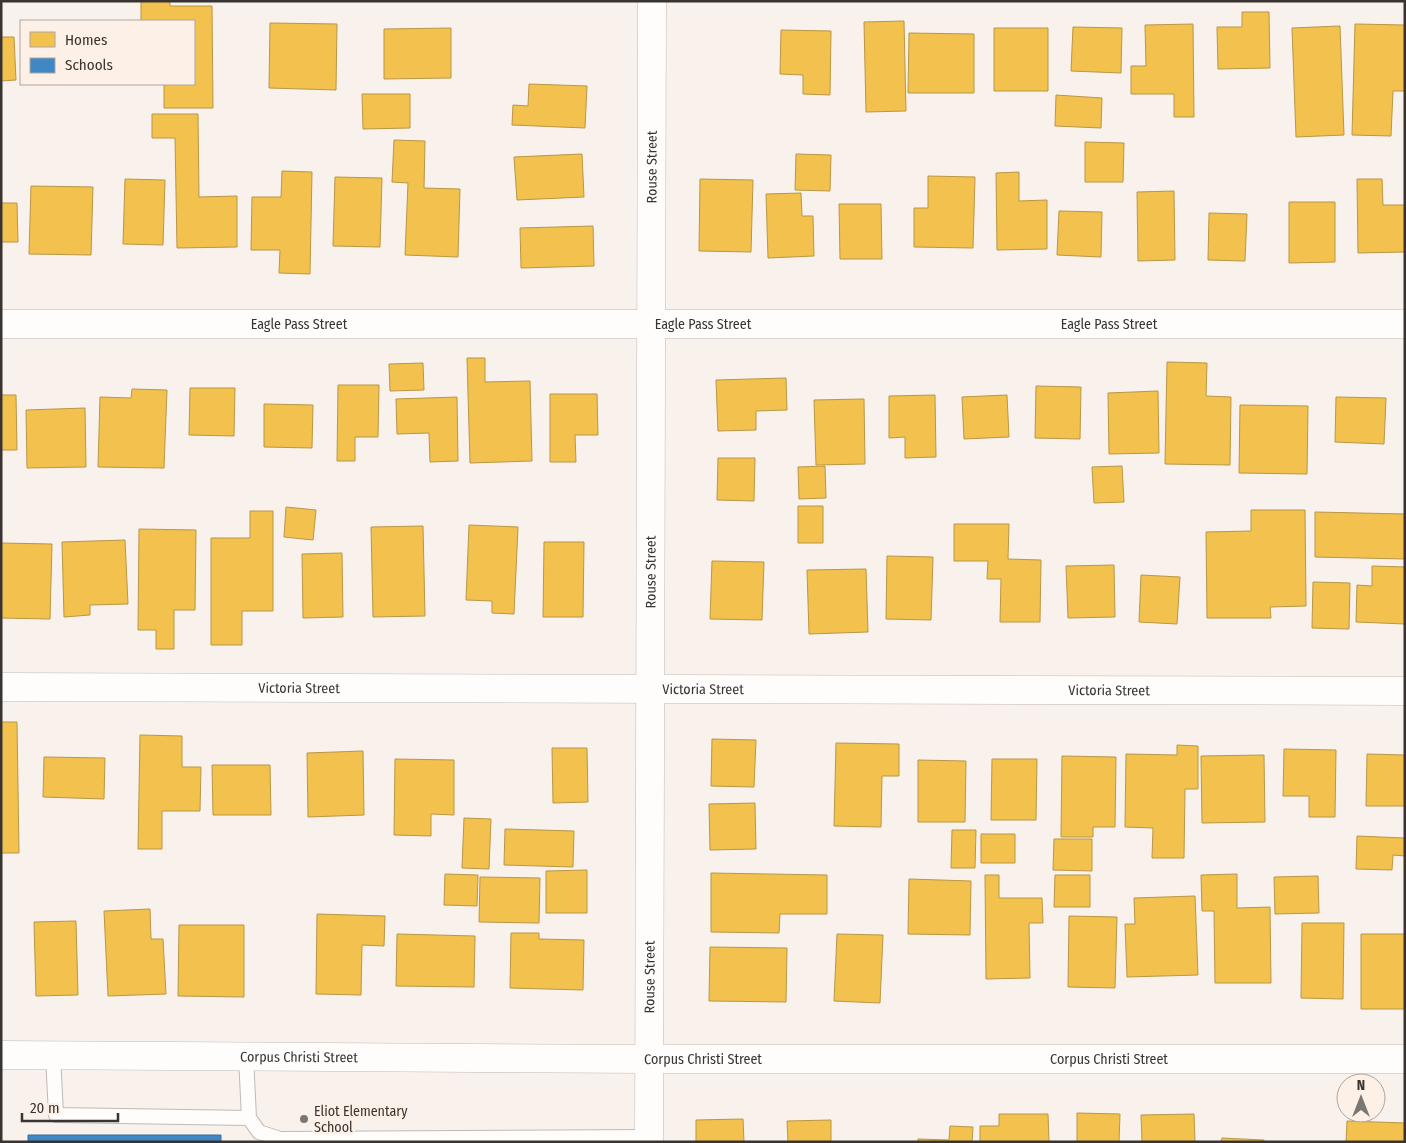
<svg xmlns="http://www.w3.org/2000/svg" width="1406" height="1143" font-family="'Fira Sans Condensed',sans-serif">
<style>
.homes{fill:#f2c14e;stroke:#ba9745}
.schools{fill:#3f88c5;stroke:#3d6f99}
.lines{fill:none;stroke-linecap:round;stroke-linejoin:round}
.lane-casing{stroke:#c0bab7;stroke-width:16}
.street-casing{stroke:#c0bab7;stroke-width:29}
.lane{stroke:#fefdfc;stroke-width:14}
.street{stroke:#fefdfc;stroke-width:28}
.poi-dot{fill:#7c7672;stroke:#fdf0e7;stroke-width:2}
.labels{text-anchor:middle;dominant-baseline:central;stroke-width:5;stroke-linejoin:round;paint-order:stroke}
.street-label{font-size:14px;fill:#393431;stroke:#fdf0e7}
.poi-label{font-size:14px;fill:#393431;stroke:#fdf0e7;text-anchor:start}
</style>
<rect width="100%" height="100%" fill="#f8f1ec"/>
<path class="homes" d="M141 1H170V6H212L213 108H164V84H194V21H141Z
M1242 12H1269L1270 68 1218 69 1217 27H1242Z
M904 21 906 111 866 112 864 22Z
M270 23 337 24 336 90 269 88Z
M1193 24 1194 117H1174V94H1131V66H1146L1145 25Z
M1355 24 1405 25V91H1393L1391 136 1352 135Z
M1340 26 1344 135 1296 137 1292 28Z
M1073 27 1122 28 1121 73 1071 71Z
M451 28V78L384 79V29Z
M994 28H1048V91H994Z
M781 30 831 31 830 95 803 94V75L780 74Z
M909 33 974 34V93H908Z
M1 37H14L16 80 1 81Z
M529 84 587 86 585 128 512 125 513 105 528 106Z
M362 94H410V128L363 129Z
M1056 95 1102 98 1101 128 1055 126Z
M152 114H198L199 197 237 196V247L177 248 175 138H152Z
M394 140 425 141 424 188 460 189 458 257 405 255 408 183 392 182Z
M1085 142 1124 143 1123 182H1085Z
M582 154 584 197 517 200 514 157Z
M796 154 831 155 830 191 795 190Z
M282 171 312 172 310 274 279 273 280 250H251L252 197H281Z
M1019 172V201L1047 200V249L997 250 996 173Z
M928 176 975 177 973 248 914 247V208H928Z
M335 177 382 178 380 247 333 246Z
M125 179 165 180 163 245 123 244Z
M700 179 753 180 751 252 699 251Z
M1357 179H1382L1383 205H1405V252L1358 253Z
M31 186 93 187 91 255 29 254Z
M1174 191 1175 260 1138 261 1137 192Z
M801 193 802 216H813L814 256 768 258 766 194Z
M1289 202H1335V262L1289 263Z
M1 203H17L18 242H1Z
M839 204H881L882 259H840Z
M1059 211 1102 212 1101 257 1057 255Z
M1209 213 1247 214 1245 261 1208 260Z
M593 226 594 266 521 268 520 228Z
M467 358H485V382L530 381 532 461 470 463Z
M1167 362 1207 363 1206 396 1231 397 1230 465 1165 464Z
M423 363 424 390 390 391 389 364Z
M786 378 787 410 756 411V430L718 431 716 380Z
M338 385H379L378 437H355V461H337Z
M1036 386 1081 387 1080 439 1035 438Z
M190 388H235L234 436 189 435Z
M132 389 167 390 164 468 98 467 100 397 131 398Z
M1158 391 1159 453 1109 454 1108 393Z
M550 394H597L598 435H575L576 462H550Z
M1 395H16L17 450H1Z
M935 395 936 457 905 458V437L889 438V396Z
M1007 395 1009 437 964 439 962 397Z
M457 397 458 461 430 462 429 433 397 434 396 399Z
M1336 397 1386 398 1384 444 1335 442Z
M864 399 865 464 816 465 814 400Z
M264 404 313 405 312 448 264 447Z
M1240 405 1308 406 1307 474 1239 473Z
M85 408 86 467 27 468 26 410Z
M718 458H755L754 501 717 500Z
M825 466 826 498 799 499 798 467Z
M1122 466 1124 502 1094 503 1092 467Z
M798 506H823V543H798Z
M286 507 316 510 313 540 284 537Z
M1251 510H1305L1306 606 1270 607 1271 618H1207L1206 532 1251 531Z
M250 511H273V611H242V645H211V538H250Z
M1315 512 1405 514V559L1315 557Z
M954 524H1009L1008 559 1041 560 1040 622H1000L1001 579H987L988 561H954Z
M469 525 518 527 514 614 492 613V601L466 600Z
M423 526 425 616 373 617 371 527Z
M139 529 196 530 195 610H174V649H156V630H138Z
M125 540 128 604 90 605V615L64 617 62 542Z
M544 542H584L583 617H543Z
M1 543 52 544 50 619 1 618Z
M342 553 343 617 303 618 302 554Z
M887 556 933 557 931 620 886 619Z
M712 561 764 562 762 620 710 619Z
M1114 565 1115 617 1068 618 1066 566Z
M1372 566 1405 567V624L1356 622 1357 585 1372 586Z
M866 569 868 632 809 634 807 570Z
M1141 575 1180 577 1177 624 1139 622Z
M1313 582 1350 583 1349 629 1312 628Z
M1 722H17L19 853H1Z
M140 735 182 736V767H201L200 811H162V849H138Z
M712 739 756 740 754 787 711 786Z
M836 743 899 744V776H882L881 827 834 826Z
M1177 745 1198 746V789H1185L1184 858H1152L1153 828 1125 827 1126 754 1177 755Z
M552 748H587L588 802 553 803Z
M1284 749 1336 750 1335 817H1309V796H1283Z
M363 751 364 815 308 817 307 753Z
M1367 754 1405 755V806H1366Z
M1264 755 1265 822 1202 823 1201 756Z
M1062 756 1116 757 1115 827H1093V837H1061Z
M44 757 105 758 104 799 43 797Z
M395 759 454 760V815L431 814V836L394 835Z
M992 759H1037L1036 820H991Z
M918 760 966 761 965 822H918Z
M212 765H270L271 815H213Z
M755 803 756 849 710 850 709 804Z
M464 818 491 819 489 869 462 868Z
M505 829 574 831 573 867 504 865Z
M952 830H976L975 868H951Z
M981 834H1015V863H981Z
M1357 836 1405 838V856L1393 855 1392 870 1356 869Z
M1054 839H1092V871L1053 870Z
M587 870V913H546V871Z
M711 873 827 875V914H780L779 933 711 932Z
M445 874 478 875 477 906 444 905Z
M1237 874V908L1270 907 1271 983H1215L1214 911H1202L1201 875Z
M985 875H999V898H1042L1043 923H1029L1030 978 986 979Z
M1055 875H1090V907H1054Z
M1318 876 1319 913 1275 914 1274 877Z
M480 877 540 878 539 923 479 922Z
M909 879 971 881 970 935 908 934Z
M1195 896 1198 975 1127 977 1125 924H1135L1134 898Z
M150 909 151 939H163L166 994 108 996 104 911Z
M317 914 385 916 384 946 362 945 361 995 316 994Z
M1069 916 1117 917 1115 988 1068 987Z
M76 921 78 995 36 996 34 922Z
M1302 923H1344L1343 999 1301 998Z
M179 925H244V997L178 996Z
M511 933H539V939L584 940 583 990 510 988Z
M397 934 475 936 474 987 396 986Z
M837 934 883 935 880 1003 834 1001Z
M1361 934H1405V1009H1361Z
M710 947 787 948 786 1002 709 1001Z
M1077 1113 1120 1114 1119 1142H1077Z
M999 1114H1048L1049 1142H980V1126H999Z
M1194 1114 1195 1142H1142L1141 1115Z
M743 1119 744 1142H696V1120Z
M831 1120V1142H788L787 1121Z
M1347 1121 1405 1123V1142H1346Z
M950 1126 973 1127 972 1142H918V1139L949 1140Z
M1222 1138 1264 1140V1142H1221Z"/>
<path class="schools" d="M28 1135H221V1142H28Z"/>
<g class="lines">
<g class="lane-casing">
<path id="lane" d="M53 1055 56 1115 249 1118
M246 1057 249 1118 259 1132 280 1139 649 1137"/>
</g>
<g class="street-casing">
<g id="street">
<path id="s1" d="M1 324H1405"/>
<path id="s2" d="M1 687 1405 691"/>
<path id="s3" d="M1 1055 649 1059H1405"/>
<path id="s4" d="M649 1142 652 1"/>
</g>
</g>
<use href="#lane" class="lane"/>
<use href="#street" class="street"/>
</g>
<circle class="poi-dot" cx="304" cy="1119" r="5"/>
<g class="labels">
<g class="street-label">
<text stroke="none"><textPath href="#s4" startOffset="975">Rouse Street</textPath></text>
<text stroke="none"><textPath href="#s1" startOffset="298">Eagle Pass Street</textPath></text>
<text stroke="none"><textPath href="#s1" startOffset="702">Eagle Pass Street</textPath></text>
<text stroke="none"><textPath href="#s1" startOffset="1108">Eagle Pass Street</textPath></text>
<text stroke="none"><textPath href="#s4" startOffset="570">Rouse Street</textPath></text>
<text stroke="none"><textPath href="#s2" startOffset="298">Victoria Street</textPath></text>
<text stroke="none"><textPath href="#s2" startOffset="702">Victoria Street</textPath></text>
<text stroke="none"><textPath href="#s2" startOffset="1108">Victoria Street</textPath></text>
<text stroke="none"><textPath href="#s4" startOffset="165">Rouse Street</textPath></text>
<text stroke="none"><textPath href="#s3" startOffset="298">Corpus Christi Street</textPath></text>
<text stroke="none"><textPath href="#s3" startOffset="702">Corpus Christi Street</textPath></text>
<text stroke="none"><textPath href="#s3" startOffset="1108">Corpus Christi Street</textPath></text>
</g>
<g class="poi-label">
<text x="314" y="1111">Eliot Elementary<tspan x="314" dy="16">School</tspan></text>
</g>
</g>
<rect width="1406" height="1143" fill="none" stroke="#393431" stroke-width="5"/>
<rect x="20" y="20" width="175" height="65" fill="#fdf0e7" stroke="#afa59e"/>
<rect x="30" y="32" width="25" height="15" fill="#f2c14e" stroke="#afa59e"/>
<text x="65" y="45" font-size="15" fill="#393431">Homes</text>
<rect x="30" y="58" width="25" height="15" fill="#3f88c5" stroke="#afa59e"/>
<text x="65" y="70" font-size="15" fill="#393431">Schools</text>
<g transform="translate(1361 1098)"><circle r="24" fill="#fdf0e7" stroke="#afa59e"/>
<path d="M0-4L9 19L0 12L-9 19Z" fill="#7c7672"/>
<text y="-8" font-size="14" font-weight="bold" text-anchor="middle" fill="#393431">N</text>
</g>
<path d="M22 1113v8h96v-8" fill="none" stroke="#393431" stroke-width="2.5"/>
<text x="30" y="1113" font-size="15" fill="#393431" stroke="#fdf0e7" stroke-width="4" paint-order="stroke">20 m</text>
</svg>
